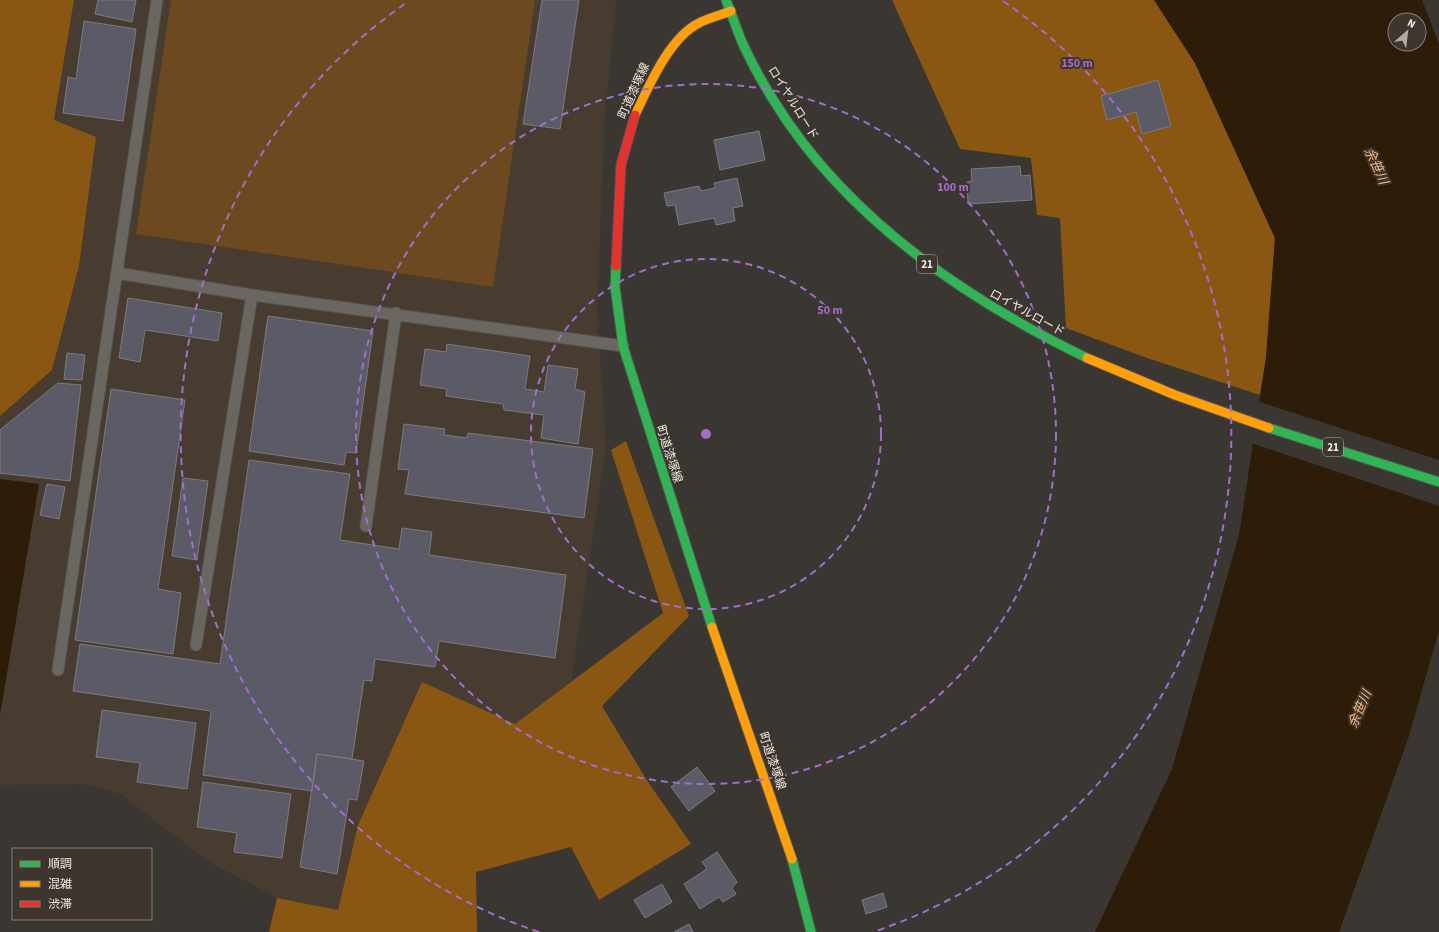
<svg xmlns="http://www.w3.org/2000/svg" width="1439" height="932" font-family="'Source Sans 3','Noto Sans JP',sans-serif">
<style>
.built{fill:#483c30}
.green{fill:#6d491f}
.forest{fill:#8a5713}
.water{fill:#2c1c08;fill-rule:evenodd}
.pier{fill:#3a3632}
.building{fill:#5a5b67;stroke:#7c7b7c}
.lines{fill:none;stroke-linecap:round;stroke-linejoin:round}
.lane-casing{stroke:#56524f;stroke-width:13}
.fast-casing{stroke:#56524f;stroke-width:11}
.slow-casing{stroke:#56524f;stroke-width:11}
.jam-casing{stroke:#56524f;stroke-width:11}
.lane{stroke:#6a6763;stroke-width:11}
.fast{stroke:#30b455;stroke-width:9}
.slow{stroke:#ff9f0a;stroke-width:9}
.jam{stroke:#e5322d;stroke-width:9}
.ring{fill:none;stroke:#a36dcb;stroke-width:2;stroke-dasharray:7 5}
.labels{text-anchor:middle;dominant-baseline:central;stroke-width:4;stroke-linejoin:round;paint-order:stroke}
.shield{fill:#3e362e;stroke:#b8b2ac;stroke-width:1}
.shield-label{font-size:11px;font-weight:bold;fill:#ece7e2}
.street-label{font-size:12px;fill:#ece7e2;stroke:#3e362e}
.water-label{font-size:13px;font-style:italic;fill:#fcbb77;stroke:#3e362e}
.centre{fill:#a36dcb;stroke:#3e362e;stroke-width:2}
.ring-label{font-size:12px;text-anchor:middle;font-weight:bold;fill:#a36dcb;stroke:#3e362e;stroke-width:4;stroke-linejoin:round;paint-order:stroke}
</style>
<rect width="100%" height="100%" fill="#3a3632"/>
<path class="built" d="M74 0H616L605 115 597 306 606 448 571 682 515 724 422 682 358 825 338 910 277 898 208 861 120 794 84 784 0 785V416L52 370 54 121Z"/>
<path class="green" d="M171 0H535L493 287 136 234Z"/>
<path class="forest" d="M0 0H74L54 120 96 137 79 266 52 370 0 416Z
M892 0H1154L1195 63 1275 238 1266 358 1260 395 1147 358 1066 328 1060 218 1037 215 1031 158 960 149Z
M626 441 689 616 602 706 646 779 691 844 599 900 571 847 476 872 477 932H269L277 898 338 910 358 825 422 682 515 724 663 613 611 450Z"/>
<path class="water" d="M1154 0H1422L1439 44V630L1409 736 1339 932H1095L1172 769 1239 535 1266 358 1275 238 1195 63ZM1395 20H1419V44H1395Z
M0 479 39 484 0 715Z"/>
<path class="pier" d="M1257 401 1439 460V506L1251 443Z"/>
<path class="building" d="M98 0H136L132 22 95 14Z
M542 0H579L560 129 523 124Z
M84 21 136 29 123 121 63 113 68 77 76 79Z
M1158 80 1171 126 1142 134 1136 112 1107 120 1101 96Z
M759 131 765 160 720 170 714 140Z
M1020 166 1021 176 1030 175 1032 200 968 204 967 182 972 181 971 169Z
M737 178 743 206 733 208 735 221 716 225 714 218 679 225 675 205 667 206 664 193 699 186 701 191 715 188 714 183Z
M128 298 222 313 218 341 145 330 140 362 119 358Z
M268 316 373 331 356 453 346 452 344 465 249 451Z
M447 344 530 356 525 389 544 392 548 365 578 369 575 389 585 392 578 444 541 438 544 415 504 410 503 404 446 396 447 389 420 385 425 349 446 352Z
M67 353 85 355 82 380 64 379Z
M58 383 81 385 70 481 0 473V430Z
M111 389 185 400 158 589 181 593 173 654 75 640Z
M404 424 445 429 444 435 467 438 468 433 593 449 584 518 405 494 409 470 398 469Z
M249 460 350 474 340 540 399 549 402 528 432 532 429 555 566 575 555 658 439 641 435 667 375 659 372 681 364 680 352 759 317 754 312 791 203 775 211 711 73 691 80 644 220 664Z
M183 478 208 481 197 560 172 556Z
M47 484 65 487 59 519 40 515Z
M102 710 196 723 187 789 137 782 140 763 96 757Z
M317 754 364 761 357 800 349 799 337 874 300 867Z
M697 767 715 791 689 811 671 787Z
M203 782 291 794 282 858 234 852 237 833 197 827Z
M717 852 737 882 732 888 736 894 723 902 719 897 700 909 684 884 707 869 702 862Z
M662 884 672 902 645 918 634 900Z
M883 893 887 907 866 914 862 900Z
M689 924 693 932H674Z"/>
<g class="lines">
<g class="lane-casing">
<path id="lane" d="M117 273 252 295 623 346
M366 526 396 313
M196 645 252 295
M58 670 157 0"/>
</g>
<g class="fast-casing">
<path id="fast" d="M726 0C732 14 736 28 742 42 751 62 762 82 774 101 846 218 965 299 1087 358
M616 266 615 287 623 346 712 627
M1269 428 1439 482
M792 859 811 932"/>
</g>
<g class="slow-casing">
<path id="slow" d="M635 115C649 86 669 38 699 23 709 18 721 15 731 11
M1087 358 1175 395 1269 428
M712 627 792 859"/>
</g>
<g class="jam-casing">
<path id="jam" d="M616 266 621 165 635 115"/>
</g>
<use href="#lane" class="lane"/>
<use href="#fast" class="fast"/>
<use href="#slow" class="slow"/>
<use href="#jam" class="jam"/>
</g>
<g class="ring">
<circle cx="706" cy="434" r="175"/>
<circle cx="706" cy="434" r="350"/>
<path d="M539 932A525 525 0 0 1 409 1M1003 1A525 525 0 0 1 873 932"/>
</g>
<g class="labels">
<g class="shield">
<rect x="917" y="255" width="20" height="18" rx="3"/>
<rect x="1323" y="438" width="20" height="18" rx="3"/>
</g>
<g class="shield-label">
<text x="927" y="264">21</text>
<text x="1333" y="447">21</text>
</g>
<g class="street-label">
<text transform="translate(634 91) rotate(-66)">町道漆塚線</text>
<text transform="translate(793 103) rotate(58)">ロイヤルロード</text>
<text transform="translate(1027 313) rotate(29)">ロイヤルロード</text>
<text transform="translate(669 454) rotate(72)">町道漆塚線</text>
<text transform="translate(772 761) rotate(71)">町道漆塚線</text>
</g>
<g class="water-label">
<text transform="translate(1376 166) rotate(65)">余笹川</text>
<text transform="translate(1360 709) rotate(-67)">余笹川</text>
</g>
</g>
<circle cx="706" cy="434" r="6" class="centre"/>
<g class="ring-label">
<text x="1077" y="67">150 m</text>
<text x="953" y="191">100 m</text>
<text x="830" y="314">50 m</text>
</g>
<rect x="12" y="848" width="140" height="72" fill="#3e362e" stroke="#847d76"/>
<rect x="20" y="861" width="20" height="6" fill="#30b455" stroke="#847d76"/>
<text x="48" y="868" font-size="12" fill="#ece7e2">順調</text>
<rect x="20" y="881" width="20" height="6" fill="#ff9f0a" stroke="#847d76"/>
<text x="48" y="888" font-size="12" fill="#ece7e2">混雑</text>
<rect x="20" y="901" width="20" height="6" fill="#e5322d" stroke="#847d76"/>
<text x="48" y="908" font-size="12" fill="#ece7e2">渋滞</text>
<g transform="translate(1407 32) rotate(28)"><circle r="19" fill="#3e362e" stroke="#847d76"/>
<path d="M0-3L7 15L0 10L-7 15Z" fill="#aea9a4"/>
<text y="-6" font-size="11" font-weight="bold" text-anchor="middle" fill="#ece7e2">N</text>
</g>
</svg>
